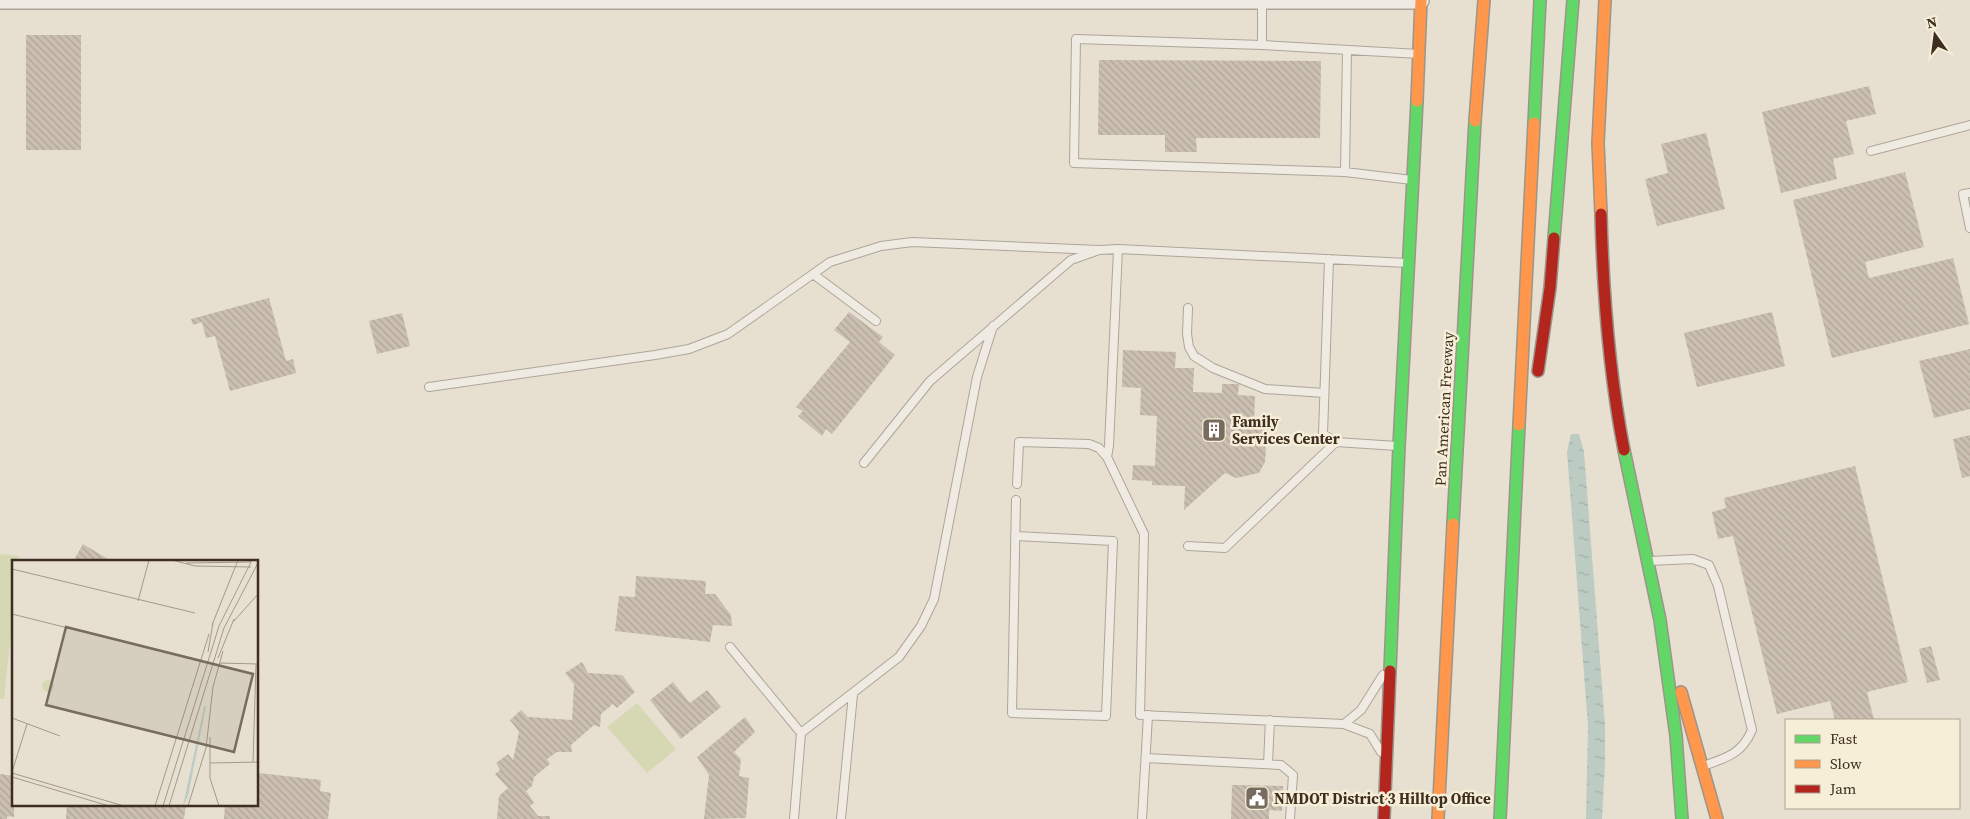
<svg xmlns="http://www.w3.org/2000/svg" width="1970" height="819" font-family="'Source Serif 4',serif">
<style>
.pitch{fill:#d6d7b3}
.water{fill:url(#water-ripples)}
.building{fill:url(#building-back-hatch)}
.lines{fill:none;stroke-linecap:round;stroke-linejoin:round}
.lane-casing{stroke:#ada599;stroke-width:10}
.street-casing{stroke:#ada599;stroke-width:18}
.fast-casing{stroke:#9c958a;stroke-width:14}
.slow-casing{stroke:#9c958a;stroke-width:14}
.jam-casing{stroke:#9c958a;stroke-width:14}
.lane{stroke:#efebe3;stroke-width:8}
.street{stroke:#efebe3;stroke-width:15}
.fast{stroke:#63d668;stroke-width:11}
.slow{stroke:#ff974d;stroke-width:11}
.jam{stroke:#b3261e;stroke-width:11}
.labels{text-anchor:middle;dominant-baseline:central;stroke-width:5;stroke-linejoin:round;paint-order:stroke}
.street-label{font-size:15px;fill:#3d2e20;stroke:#f7eed8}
.poi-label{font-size:15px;font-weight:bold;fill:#3d2e20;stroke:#f7eed8;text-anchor:start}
.inset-road{fill:none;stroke:#a3998a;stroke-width:1}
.view{fill:#786c5e;fill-opacity:0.15;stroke:#786c5e;stroke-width:2.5}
.inset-edge{fill:none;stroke:#3d2e20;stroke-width:2.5}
</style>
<defs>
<pattern id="water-ripples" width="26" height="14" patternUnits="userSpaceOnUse" patternTransform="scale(1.25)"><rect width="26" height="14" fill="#bcccc2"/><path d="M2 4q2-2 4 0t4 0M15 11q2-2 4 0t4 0" fill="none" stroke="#a2b0a6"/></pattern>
<pattern id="building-back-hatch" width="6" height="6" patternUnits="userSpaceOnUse" patternTransform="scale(1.25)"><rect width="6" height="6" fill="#cbbfb2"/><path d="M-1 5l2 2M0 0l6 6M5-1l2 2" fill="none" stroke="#afa499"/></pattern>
</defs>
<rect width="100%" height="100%" fill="#e7e0d1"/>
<path class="pitch" d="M0 554 19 556V561L14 562V606L4 699H0Z
M637 703 676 749 647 773 607 727Z"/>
<path class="water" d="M1571 434H1579L1584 452 1605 725V762L1602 819H1586L1588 726 1567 452Z"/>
<path class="building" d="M26 35H81V150H26Z
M1099 60 1321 61 1320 138H1196L1197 152H1165V135H1098Z
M1869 86 1876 114 1846 121 1854 154 1833 159 1837 179 1781 193 1762 112Z
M1706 133 1725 209 1657 226 1645 179 1668 173 1661 144Z
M1905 172 1924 247 1865 262 1869 278 1953 258 1969 324 1832 358 1793 200Z
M269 298 286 361 293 359 296 373 230 391 215 336 206 338 202 322 193 325 191 319Z
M849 312 883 337 879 342 895 355 832 434 826 429 822 436 798 416 803 411 796 407 850 342 834 330Z
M1772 312 1785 366 1697 387 1684 333Z
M402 313 410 346 377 354 369 321Z
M1970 349V409L1934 418 1919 361Z
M1123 350 1176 352 1175 368H1194L1193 392 1222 393V384H1239L1238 395 1255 396 1254 421 1281 422 1263 439 1266 450 1265 462 1259 473 1236 478 1225 473 1184 510 1185 486 1152 485V481L1132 480 1133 465 1155 466 1157 416 1140 415 1141 388 1122 387Z
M1970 435V476L1962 478 1953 439Z
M1855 466 1908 682 1867 692 1874 720H1835L1830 701 1777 714 1733 536 1718 539 1712 512 1726 508 1724 498Z
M83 544 113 562H73Z
M636 576 706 581 705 594H715L731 615 732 626 713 625 710 642 615 631 619 596 635 597Z
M1931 646 1940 680 1927 683 1919 649Z
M582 662 588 673 622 675 635 692 617 708 613 704 601 714 600 727 594 725 571 745 572 752H557L547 759 550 764 534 777 532 786 526 791 534 803 530 806 538 816H550V819H497L499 796 508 788 495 774 500 770 496 763 508 754 513 760 519 732 510 720 521 710 528 717 572 720 574 684 565 673Z
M673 682 690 703 707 690 721 707 681 739 650 700Z
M745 717 755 732 734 752 741 759 739 776 749 778 746 818 704 819 709 775 697 757Z
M258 773 321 780 320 791 331 793 328 819H224L225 805H258Z
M0 774 14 776V817L7 816V819H0Z
M1232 785 1283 786 1282 811 1269 810V819H1231Z
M67 805H186L184 819H66Z"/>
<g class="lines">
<g class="lane-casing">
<path id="lane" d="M1262 1V45L1419 54
M1262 45 1076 39 1074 163 1345 172
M1347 50 1345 172 1412 180
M1871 151 1970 125
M1970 193 1963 194 1970 228
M1118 249 1109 446 1107 457 1144 534 1140 715 1344 724 1370 734 1381 752
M1329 259 1323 434 1336 442
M813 274 876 321
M1188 308 1187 334 1189 347 1194 356 1213 368 1265 389 1324 393
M429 387 655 355 689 349 728 334 830 262 881 246 912 242 1099 250
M864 463 930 381 1071 260 1099 250 1118 249 1408 263
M1017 484 1019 442 1089 444 1099 448 1107 457
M1015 536 1113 541 1106 716 1012 713 1016 500
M1188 546 1225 548 1336 442 1397 446
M1649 561 1693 559 1709 565 1718 586 1752 730C1742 754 1726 758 1703 766
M730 647 801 733 794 819
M1344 724 1361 710 1383 675
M801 733 899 657 921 626 934 599 977 377 993 326
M1146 758 1281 765 1293 775 1290 819
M1268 764 1270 720
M841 819 853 694
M1142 819 1148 715"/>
</g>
<g class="street-casing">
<path id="street" d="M0 1H1421"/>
</g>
<g class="fast-casing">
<path id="fast" d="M1534 123 1540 0
M1554 238 1573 0
M1624 450 1660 620 1676 736 1682 819
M1453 524 1475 121
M1390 671 1399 446 1417 101
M1500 819 1519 425"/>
</g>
<g class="slow-casing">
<path id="slow" d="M1417 101 1421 0
M1475 121 1484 0
M1601 214 1598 143 1605 0
M1519 425 1534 123
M1681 692 1717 819
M1438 819 1453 524"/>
</g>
<g class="jam-casing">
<path id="jam" d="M1601 214C1603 293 1609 373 1624 450
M1538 371 1550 288 1554 238
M1384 819 1390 671"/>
</g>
<use href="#lane" class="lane"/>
<use href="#street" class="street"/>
<use href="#fast" class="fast"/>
<use href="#slow" class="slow"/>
<use href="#jam" class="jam"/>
</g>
<defs>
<g id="building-square" transform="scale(1.25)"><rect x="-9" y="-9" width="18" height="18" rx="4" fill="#786c5e" stroke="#f7eed8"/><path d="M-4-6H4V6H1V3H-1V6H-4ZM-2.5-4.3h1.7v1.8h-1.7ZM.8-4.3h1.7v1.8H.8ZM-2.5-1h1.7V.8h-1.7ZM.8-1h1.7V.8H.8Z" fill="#fff"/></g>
<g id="civic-square" transform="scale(1.25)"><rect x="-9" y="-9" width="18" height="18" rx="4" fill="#786c5e" stroke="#f7eed8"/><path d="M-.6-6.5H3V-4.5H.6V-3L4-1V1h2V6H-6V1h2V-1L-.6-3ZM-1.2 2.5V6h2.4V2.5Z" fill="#fff"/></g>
</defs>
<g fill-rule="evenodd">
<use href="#building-square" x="1214" y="430"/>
<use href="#civic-square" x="1257" y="798"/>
</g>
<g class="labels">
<g class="street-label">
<text transform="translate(1444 409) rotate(-87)">Pan American Freeway</text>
</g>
<g class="poi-label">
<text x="1232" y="421">Family<tspan x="1232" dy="17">Services Center</tspan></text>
<text x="1274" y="798">NMDOT District 3 Hilltop Office</text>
</g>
</g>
<g transform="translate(12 560)">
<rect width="246" height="246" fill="#e7e0d1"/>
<path d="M30 126a6 6 0 1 1 12 0a6 6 0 1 1-12 0Z" fill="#d6d7b3"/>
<path d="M194 146 176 236 171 246 192 147Z" fill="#bcccc2"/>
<path class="inset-road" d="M160 0 183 6 239 7M174 3 239 2M0 9 183 53M126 41 137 0M0 54 188 101M222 61 247 33M200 65 226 0M196 92 201 63M206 98 222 59M207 103 247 104M0 158 48 176M198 177V218L207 246M241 202 244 104M198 203 247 202M0 212 15 164M0 213 112 246M0 217 97 246M143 246 197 74M151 246 207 66 240 0M157 246 212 68 247 1M176 246 194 188 201 127 211 91M183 246H200"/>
<path class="view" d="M54 67 241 114 222 192 34 145Z"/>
<rect width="246" height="246" class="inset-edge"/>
</g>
<rect x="1785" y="719" width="175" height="90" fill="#f7eed8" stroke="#ada18e"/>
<rect x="1795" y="735" width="25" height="8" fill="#63d668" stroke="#ada18e"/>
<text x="1830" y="744" font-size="15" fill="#3d2e20">Fast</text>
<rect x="1795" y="760" width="25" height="8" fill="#ff974d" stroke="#ada18e"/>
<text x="1830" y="769" font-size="15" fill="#3d2e20">Slow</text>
<rect x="1795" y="785" width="25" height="8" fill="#b3261e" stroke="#ada18e"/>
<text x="1830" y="794" font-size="15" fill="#3d2e20">Jam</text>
<g transform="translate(1935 35) rotate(346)" stroke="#f7eed8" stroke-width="4" paint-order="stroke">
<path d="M0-4L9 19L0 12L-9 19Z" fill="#3d2e20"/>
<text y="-8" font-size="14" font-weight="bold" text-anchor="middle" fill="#3d2e20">N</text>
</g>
</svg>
